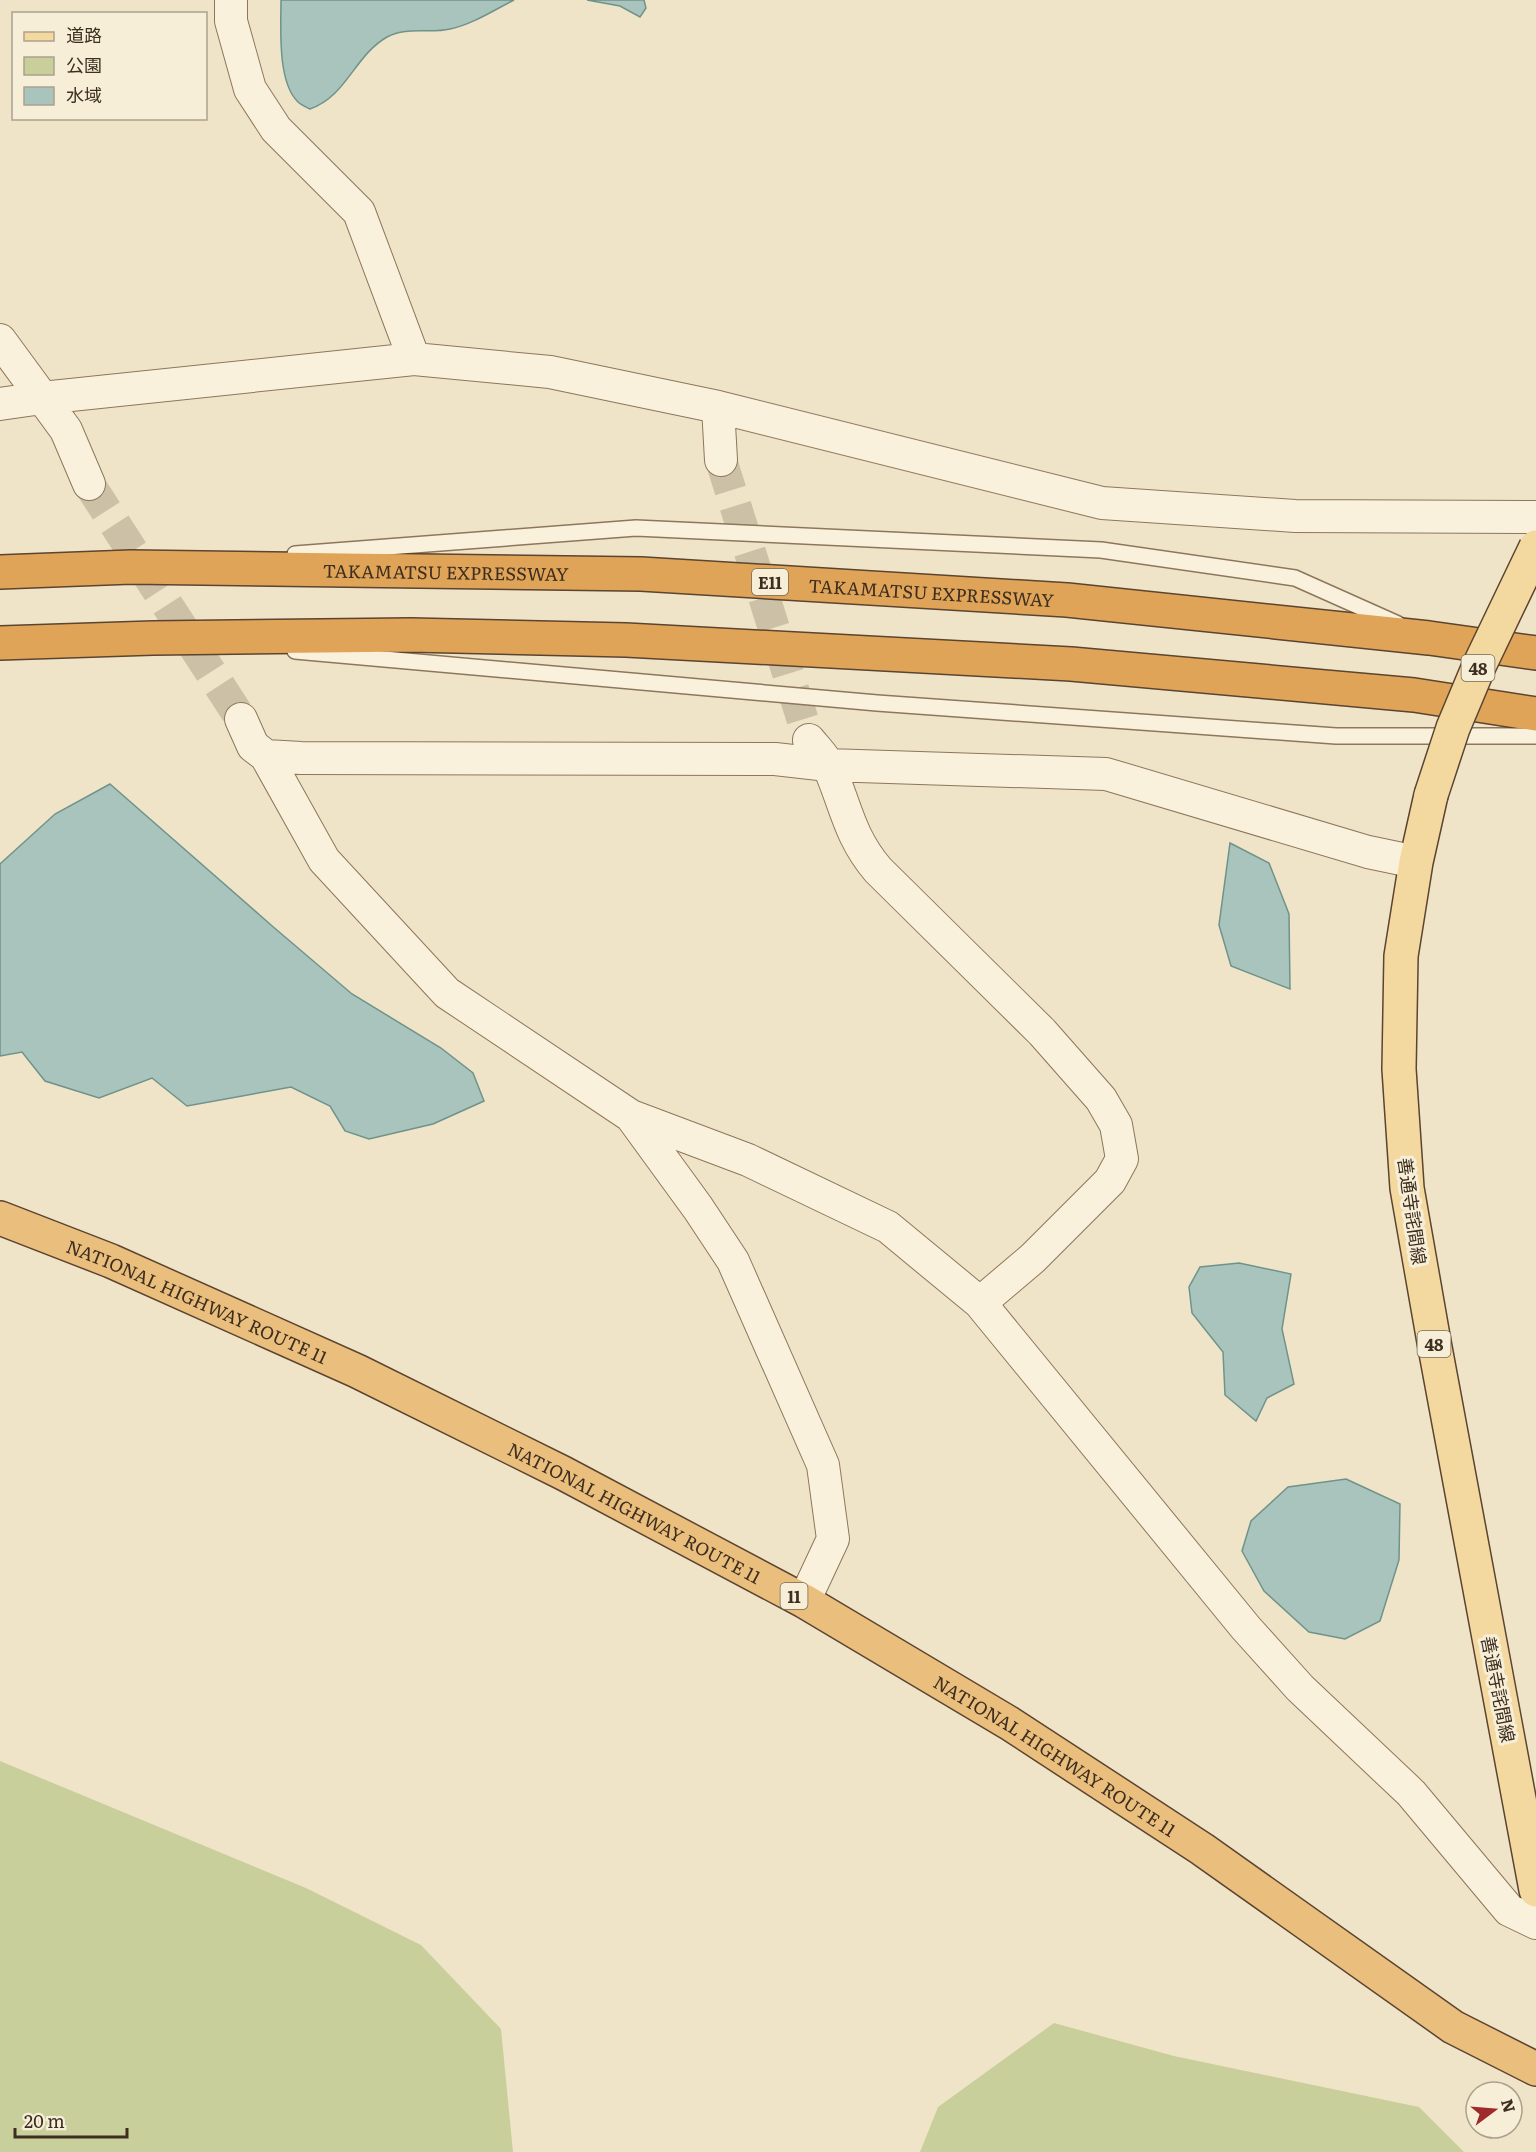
<svg xmlns="http://www.w3.org/2000/svg" width="1536" height="2152" font-family="Literata,'Noto Sans JP',serif">
<style>
.green{fill:#c9cf9b}
.water{fill:#a9c4bc;stroke:#6f938a;stroke-width:1.5}
.lines{fill:none;stroke-linecap:round;stroke-linejoin:round}
.minor-tunnel{stroke:#ccc0a6;stroke-width:32;stroke-dasharray:32 16;stroke-linecap:butt}
.service-casing{stroke:#8d765c;stroke-width:18}
.minor-casing{stroke:#8d765c;stroke-width:34}
.primary-casing{stroke:#5b4430;stroke-width:36}
.trunk-casing{stroke:#5b4430;stroke-width:36}
.motorway-casing{stroke:#5b4430;stroke-width:36}
.service{stroke:#faf1dc;stroke-width:15}
.minor{stroke:#faf1dc;stroke-width:32}
.primary{stroke:#f3d9a0;stroke-width:33}
.trunk{stroke:#eabe7c;stroke-width:33}
.motorway{stroke:#e0a458;stroke-width:33}
.primary-bridge-casing{stroke:#5b4430;stroke-width:36;stroke-linecap:butt}
.primary-bridge{stroke:#f3d9a0;stroke-width:33}
.labels{text-anchor:middle;dominant-baseline:central;stroke-width:6;stroke-linejoin:round;paint-order:stroke}
.shield{fill:#f7eed8;stroke:#756857;stroke-width:1.5}
.shield-label{font-size:16px;font-weight:bold;fill:#3d2e20}
.street-label{font-size:18px;fill:#3d2e20;stroke:#f7eed8}
</style>
<rect width="100%" height="100%" fill="#f0e4c8"/>
<path class="green" d="M0 1761 306 1888 421 1945 501 2029 513 2152H0Z
M1054 2023 1174 2056 1419 2107 1464 2152H920L938 2107Z"/>
<path class="water" d="M281 0H514C494 10 473 24 450 29 429 34 407 26 387 37 354 56 347 96 310 109 306 107 301 105 298 102 277 82 281 27 281 0Z
M587 0H644L646 8 640 17 620 6Z
M110 784 271 925 352 994 441 1048 473 1073 484 1101 433 1124 369 1139 345 1131 330 1106 291 1087 187 1106 152 1078 99 1098 45 1081 22 1052 0 1056V864L55 814Z
M1230 843 1269 863 1289 914 1290 989 1231 966 1219 925Z
M1239 1263 1291 1274 1282 1329 1294 1384 1267 1398 1256 1421 1225 1395 1223 1352 1192 1313 1189 1287 1200 1267Z
M1346 1479 1400 1504 1399 1560 1380 1621 1345 1639 1309 1632 1264 1591 1242 1551 1251 1521 1288 1487Z"/>
<g class="lines">
<path class="minor-tunnel" d="M721 460 809 740
M89 484 241 719"/>
<g class="service-casing">
<path id="service" d="M295 554 636 528 1101 550 1295 578 1398 624
M295 651 877 703 1336 736H1536"/>
</g>
<g class="minor-casing">
<path id="minor" d="M231 0V21L250 89 276 129 359 212 414 359
M0 340 66 430 89 484
M0 404 42 398 414 359 550 372 718 407 1102 503 1295 516 1536 517
M718 407 721 460
M241 719 253 746 266 756 324 860 447 993 631 1116 748 1160 888 1227 980 1303 1246 1628 1300 1688 1411 1793 1509 1910 1536 1923
M809 740C816 749 825 757 829 767 846 806 849 836 878 870L1042 1032 1101 1099 1116 1125 1122 1159 1110 1181 1033 1258 980 1303
M266 756 301 758 775 759 828 765 1106 774 1368 852 1416 862
M631 1116 698 1208 733 1261 823 1465 833 1539 804 1601"/>
</g>
<g class="primary-casing">
<path id="primary" d="M1431 795 1416 862 1401 956 1399 1069 1407 1188 1434 1342 1536 1890"/>
</g>
<g class="trunk-casing">
<g id="trunk">
<path id="s1" d="M0 1218 111 1261 357 1371 563 1473 804 1601 1009 1723 1202 1849 1453 2027 1536 2069"/>
</g>
</g>
<g class="motorway-casing">
<g id="motorway">
<path id="s2" d="M0 572 131 567 641 574 1067 600 1429 638 1536 653"/>
<path d="M0 643 153 638 411 635 626 640 1071 664 1414 695 1536 714"/>
</g>
</g>
<use href="#service" class="service"/>
<use href="#minor" class="minor"/>
<use href="#primary" class="primary"/>
<use href="#trunk" class="trunk"/>
<use href="#motorway" class="motorway"/>
<g class="primary-bridge-casing">
<path id="primary-bridge" d="M1431 795 1453 728 1479 666 1536 547"/>
</g>
<use href="#primary-bridge" class="primary-bridge"/>
</g>
<g class="labels">
<g class="shield">
<rect x="752" y="569" width="36" height="26" rx="4.5"/>
<rect x="1461.5" y="655" width="33" height="26" rx="4.5"/>
<rect x="1417.5" y="1331" width="33" height="26" rx="4.5"/>
<rect x="780.5" y="1583" width="27" height="26" rx="4.5"/>
</g>
<g class="shield-label">
<text x="770" y="582">E11</text>
<text x="1478" y="668">48</text>
<text x="1434" y="1344">48</text>
<text x="794" y="1596">11</text>
</g>
<g class="street-label">
<text stroke="none"><textPath href="#s2" startOffset="446">TAKAMATSU EXPRESSWAY</textPath></text>
<text stroke="none"><textPath href="#s2" startOffset="932">TAKAMATSU EXPRESSWAY</textPath></text>
<text transform="translate(1413 1211) rotate(82)">善通寺詫間線</text>
<text stroke="none"><textPath href="#s1" startOffset="214">NATIONAL HIGHWAY ROUTE 11</textPath></text>
<text stroke="none"><textPath href="#s1" startOffset="700">NATIONAL HIGHWAY ROUTE 11</textPath></text>
<text transform="translate(1499 1689) rotate(79)">善通寺詫間線</text>
<text stroke="none"><textPath href="#s1" startOffset="1186">NATIONAL HIGHWAY ROUTE 11</textPath></text>
</g>
</g>
<rect x="12" y="12" width="195" height="108" fill="#f7eed8" stroke="#ada18e" stroke-width="1.5"/>
<rect x="24" y="32" width="30" height="9" fill="#f3d9a0" stroke="#ada18e" stroke-width="1.5"/>
<text x="66" y="42" font-size="18" fill="#3d2e20">道路</text>
<rect x="24" y="57" width="30" height="18" fill="#c9cf9b" stroke="#ada18e" stroke-width="1.5"/>
<text x="66" y="72" font-size="18" fill="#3d2e20">公園</text>
<rect x="24" y="87" width="30" height="18" fill="#a9c4bc" stroke="#ada18e" stroke-width="1.5"/>
<text x="66" y="102" font-size="18" fill="#3d2e20">水域</text>
<g transform="translate(1494 2110) rotate(74)"><circle r="28" fill="#f7eed8" stroke="#ada18e" stroke-width="1.5"/>
<path d="M0-4.5L10 22L0 15L-10 22Z" fill="#9e2a2b"/>
<text y="-9" font-size="16" font-weight="bold" text-anchor="middle" fill="#3d2e20">N</text>
</g>
<path d="M15 2128v9h112v-9" fill="none" stroke="#3d2e20" stroke-width="3"/>
<text x="24" y="2128" font-size="18" fill="#3d2e20" stroke="#f7eed8" stroke-width="4.5" paint-order="stroke">20 m</text>
</svg>
